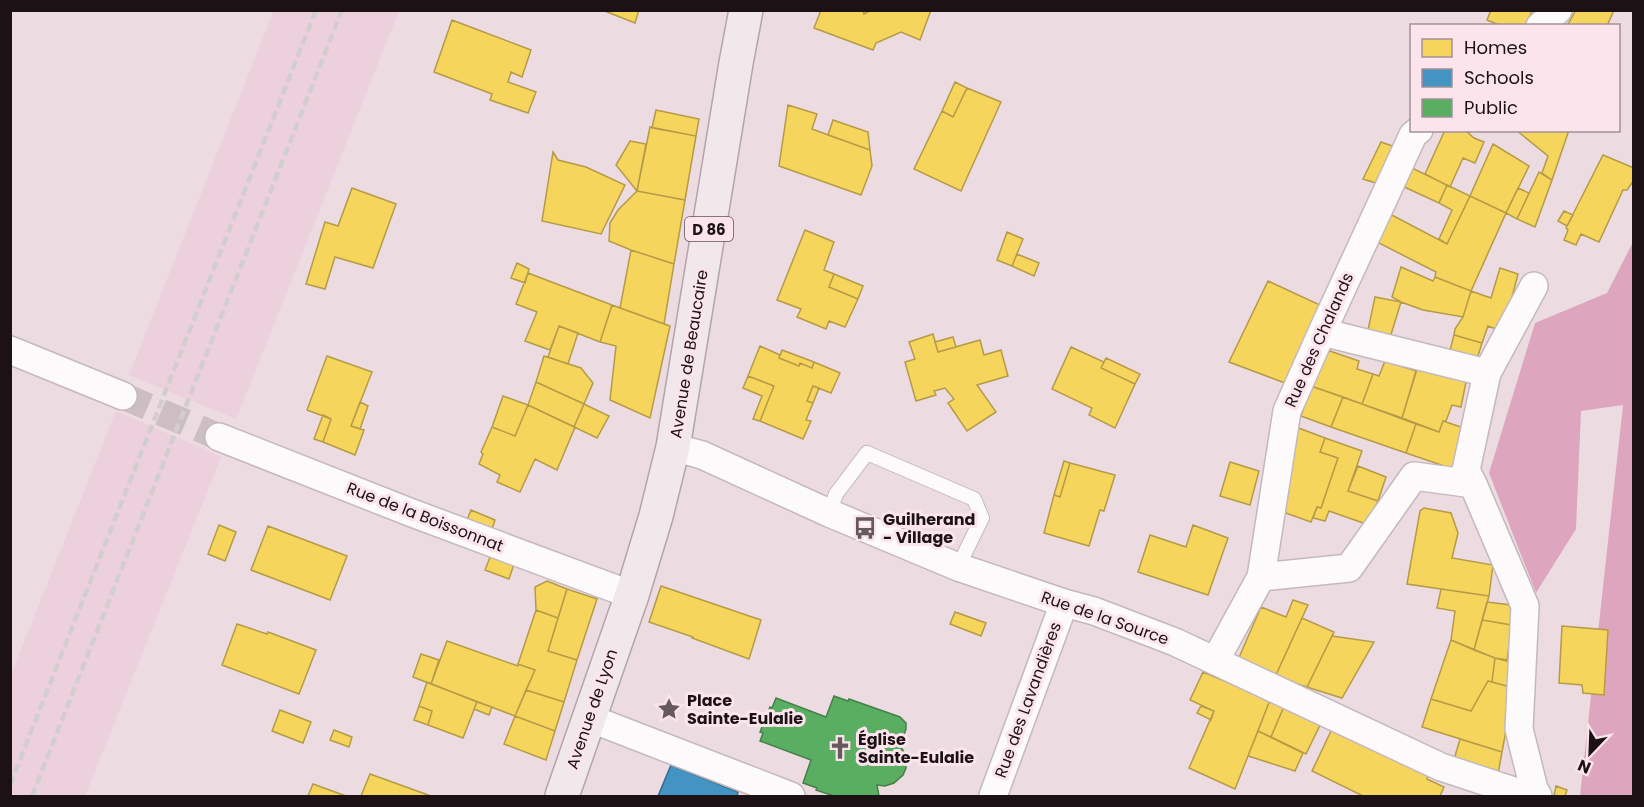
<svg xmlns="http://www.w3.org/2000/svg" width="1644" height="807" font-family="Poppins,sans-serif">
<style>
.built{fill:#ecd0db}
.forest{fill:#dea6be}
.homes{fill:#f6d55c;stroke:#b59a47;stroke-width:1.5}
.schools{fill:#4393c3;stroke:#376c8f;stroke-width:1.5}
.public{fill:#5aae61;stroke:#477f4a;stroke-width:1.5}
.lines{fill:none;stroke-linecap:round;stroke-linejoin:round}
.street-tunnel{stroke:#cdbec3;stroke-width:27;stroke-dasharray:27 14;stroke-linecap:butt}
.lane-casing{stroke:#c5b8bd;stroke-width:16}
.street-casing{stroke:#c5b8bd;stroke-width:30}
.primary-casing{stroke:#b4a3aa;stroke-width:36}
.lane{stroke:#fcfafb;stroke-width:14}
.street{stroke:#fcfafb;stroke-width:27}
.primary{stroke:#f0e8eb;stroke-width:33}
.rail{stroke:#d2ced0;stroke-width:4.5;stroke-dasharray:9 4.5;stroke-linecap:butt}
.labels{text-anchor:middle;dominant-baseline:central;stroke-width:6;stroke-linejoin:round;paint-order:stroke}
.shield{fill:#fce4ed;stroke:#5f5156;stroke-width:1.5}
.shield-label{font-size:15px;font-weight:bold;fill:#1c1216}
.street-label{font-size:16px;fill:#1c1216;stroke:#fce4ed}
.poi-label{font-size:16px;font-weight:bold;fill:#1c1216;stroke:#fce4ed;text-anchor:start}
</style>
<rect width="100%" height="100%" fill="#ecdce2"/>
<path class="built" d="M274 10 399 11 236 419 129 375Z
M116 411 221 457 85 796H11V675Z"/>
<path class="forest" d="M1633 242V796H1580L1623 405 1581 411 1576 529 1536 593 1489 473 1535 323 1607 293Z"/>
<path class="homes" d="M602 10H639L635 23Z
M821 10H863L864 14 871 10H931L920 40 901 32 876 43 873 50 814 28Z
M1491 10H1532L1527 26H1502L1487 20Z
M1576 10H1614L1607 26H1567Z
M452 20 531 50 522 77 511 72 508 82 536 92 528 113 490 100 492 94 434 72Z
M955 82 967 88 953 117 942 111Z
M967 88 1001 102 961 191 914 169 942 111 953 117Z
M788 105 817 114 812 129 870 150 872 166 861 195 779 166Z
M656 110 699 119 696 136 652 128Z
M833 120 868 132 870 150 828 135Z
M650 127 696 136 685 200 637 191Z
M1445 130H1465L1474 138 1484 142 1475 163 1463 158 1450 187 1425 174Z
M1516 130H1569L1552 180 1542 173 1548 156Z
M630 141 646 144 637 191 616 165Z
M1381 142 1398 148 1379 184 1363 179Z
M1493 144 1529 166 1506 213 1470 196Z
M553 152 558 160 586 167 625 185 601 234 542 221Z
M1603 155 1634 168V180L1627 190H1623L1599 242 1581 234 1576 245 1564 240 1568 230 1566 228Z
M1408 166 1447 185 1439 203 1400 185Z
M1539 172 1552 180 1535 227 1517 219Z
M1447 185 1470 196 1447 244 1439 239 1452 210 1439 203Z
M352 188 396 204 373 268 335 257 325 289 306 284 325 222 338 226Z
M1518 188 1529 193 1517 219 1506 213Z
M637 191 685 200 674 264 631 250 609 241 610 223 618 210Z
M1470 196 1506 213 1471 291 1435 277 1436 272 1375 241 1388 213 1447 244Z
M1564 211 1573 215 1567 226 1558 221Z
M805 230 834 242 824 270 834 274 829 287 858 299 845 327 829 321 826 329 797 317 801 309 777 300Z
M1007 232 1023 239 1012 266 997 260Z
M631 250 674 264 664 324 620 308Z
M1017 254 1039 263 1034 276 1012 266Z
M517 263 529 269 525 283 511 278Z
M1401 267 1433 281 1435 277 1471 291 1463 317 1423 310 1401 302 1392 297Z
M1500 268 1518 274 1510 305 1501 331 1488 326 1482 343 1454 335 1455 329 1463 317 1471 291 1491 298Z
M528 273 612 305 600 342 559 326 550 350 525 341 537 312 516 304Z
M834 274 863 286 858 299 829 287Z
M1268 281 1320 305 1285 383 1229 362Z
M1375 297 1401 302 1389 341 1367 335Z
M612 305 670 326 650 418 610 400 616 346 600 342Z
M559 326 578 333 568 364 548 357Z
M933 334 938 352 980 340 984 355 1001 350 1008 376 977 385 996 412 967 431 948 403 954 399 945 388 934 391 936 395 916 401 905 362 915 359 909 342Z
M1454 335 1482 343 1475 365 1448 358Z
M953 337 956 347 938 352 935 342Z
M760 346 780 355 779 358 799 366 800 363 812 368 814 362 840 373 831 393 813 386 807 401 813 403 806 420 811 421 803 439 760 421 774 386 748 376Z
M1071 347 1104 362 1101 368 1135 384 1115 428 1089 415 1092 408 1052 389Z
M1324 349 1359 361 1357 369 1373 374 1362 404 1311 386Z
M782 350 814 362 812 368 800 363 799 366 779 358Z
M327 356 372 372 351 426 364 430 355 455 323 442 331 419 307 410Z
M544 356 581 368 593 383 584 404 536 382Z
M1106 358 1140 374 1135 384 1101 368Z
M1385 361 1416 371 1402 418 1362 404 1373 374 1379 376Z
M1418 366 1466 382 1461 407 1452 405 1446 421H1443L1439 432 1402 418Z
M748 376 774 386 760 421 753 419 762 396 743 388Z
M536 382 584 404 574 427 528 405Z
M813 386 819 388 813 403 807 401Z
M1311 386 1343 397 1331 427 1301 416Z
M503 396 528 405 515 436 492 427Z
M1343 397 1416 424 1406 453 1331 427Z
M360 402 368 406 360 429 351 426Z
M584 404 609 416 597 438 574 427Z
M528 405 575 427 557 470 535 459 520 492 497 482 500 475 479 464 483 454 481 452 492 427 515 436Z
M323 415 331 419 323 442 314 439Z
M1443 421 1461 427 1453 469 1406 453 1416 424 1439 432Z
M1296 427 1325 438 1320 452 1338 458 1321 508 1317 507 1311 522 1283 512Z
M1325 438 1362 451 1348 491 1378 501 1366 524 1329 511 1325 521 1313 518 1317 507 1321 508 1338 458 1320 452Z
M1064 461 1070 463 1060 497 1054 495Z
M1230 462 1259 471 1250 505 1220 496Z
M1070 463 1115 475 1104 511 1100 510 1089 546 1044 533 1054 495 1060 497Z
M1358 466 1386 477 1378 501 1348 491Z
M1424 508 1451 513 1458 533 1452 558 1493 565 1489 596 1407 584 1420 511Z
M471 510 495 520 490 535 465 525Z
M219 525 236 532 225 561 208 554Z
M1193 525 1228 538 1208 595 1138 572 1150 535 1186 547Z
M268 526 347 556 330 600 251 570Z
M492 552 515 561 509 579 485 570Z
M547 581 567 589 558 618 536 610 535 587Z
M661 586 761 620 749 659 692 638 693 637 649 622Z
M567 589 597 599 577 660 548 651Z
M1441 589 1489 596 1474 650 1451 640 1455 611 1437 608Z
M1293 600 1308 605 1275 677 1237 662 1261 607 1286 617Z
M1487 602 1511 605 1512 625 1482 620Z
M536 610 558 618 548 651 577 660 564 702 526 690 535 670 518 664Z
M955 612 986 623 981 636 950 624Z
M1302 618 1334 632 1307 687 1275 677Z
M1482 620 1512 625 1507 660 1495 658 1474 650Z
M237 624 267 634 268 632 316 650 299 694 222 665Z
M1562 626 1608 630 1604 695 1583 693 1582 685 1559 683Z
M1332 636 1374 642 1342 698 1307 687Z
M1451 640 1495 658 1492 682 1488 681 1471 711 1431 699Z
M447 641 518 666V664L535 670 515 716 431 684Z
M421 654 439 660 431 684 413 677Z
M1495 658 1518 664 1514 688 1492 682Z
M1203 672 1270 700 1235 789 1189 768 1214 711 1190 700Z
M1488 681 1514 688 1502 752 1422 727 1431 699 1471 711Z
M427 682 477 702 463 738 428 725 432 711 419 706Z
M526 690 564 702 555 731 515 716Z
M1270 700 1285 704 1271 737 1258 731Z
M477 702 492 707 489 715 474 709Z
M1285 704 1322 721 1306 754 1271 737Z
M419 706 432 711 428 725 414 720Z
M1201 706 1214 711 1211 720 1197 713Z
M280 710 311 722 303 743 272 731Z
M515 716 555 731 546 760 504 744Z
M1332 729 1428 775 1427 779 1444 787 1440 796H1363L1312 771Z
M334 730 352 737 349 747 330 740Z
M1258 731 1303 753 1295 771 1248 756Z
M1460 739 1502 752 1498 774 1453 763Z
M370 774 431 796H361Z
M313 784 346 796H308Z
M1556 786 1567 790 1565 796H1554Z"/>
<path class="schools" d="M671 765 738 792 737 796H658Z"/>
<path class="public" d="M834 696 848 701 849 699 900 717 906 723V729L904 735 899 739 892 741 900 746 905 753 906 768 903 775 894 783 885 786 877 785 879 796H834L816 790 817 788 803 783 811 760 760 741 763 733 760 732 770 707 772 708 776 698 826 717Z"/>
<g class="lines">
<path class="street-tunnel" d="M123 396 219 437"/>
<g class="lane-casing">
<path id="lane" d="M829 513 836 494 867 453 974 499 982 518 958 567"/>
</g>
<g class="street-casing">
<path id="street" d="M1540 26 1558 10
M1322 332 1487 373
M10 350 123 396
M219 437 412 513 632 595
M673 447 702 455 829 513 958 567 1064 603 1094 611 1175 642 1441 767 1517 792 1534 789
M1473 484 1525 606 1519 729 1534 789 1538 796
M1261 577 1349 568 1414 476 1473 484 1466 470 1487 373 1534 286
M1215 661 1261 577 1287 411 1322 332 1413 135 1419 130
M589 718 791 796
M993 796 1064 603"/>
</g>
<g class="primary-casing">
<path id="primary" d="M562 796 632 595 656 516 673 447 736 63 746 10"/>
</g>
<use href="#lane" class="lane"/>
<use href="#street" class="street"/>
<use href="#primary" class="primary"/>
<path class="rail" d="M10 785 316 10
M32 796 342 10"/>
</g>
<defs>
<g id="bus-bare" transform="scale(1.8)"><path d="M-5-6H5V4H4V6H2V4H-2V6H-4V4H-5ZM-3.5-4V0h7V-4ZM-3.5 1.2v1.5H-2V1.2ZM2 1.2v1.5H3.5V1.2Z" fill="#65595d" stroke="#fce4ed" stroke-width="2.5" paint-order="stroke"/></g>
<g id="sight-bare" transform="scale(1.8)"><path d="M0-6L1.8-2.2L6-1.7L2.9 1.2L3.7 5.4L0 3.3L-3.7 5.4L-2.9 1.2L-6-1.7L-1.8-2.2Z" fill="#65595d" stroke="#fce4ed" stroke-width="2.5" paint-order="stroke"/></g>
<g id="church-bare" transform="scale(1.8)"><path d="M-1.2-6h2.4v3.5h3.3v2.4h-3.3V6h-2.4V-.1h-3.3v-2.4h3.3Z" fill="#65595d" stroke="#fce4ed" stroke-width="2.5" paint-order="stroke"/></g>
</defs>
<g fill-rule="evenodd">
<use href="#bus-bare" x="865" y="528"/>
<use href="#sight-bare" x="669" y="709"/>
<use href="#church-bare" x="840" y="748"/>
</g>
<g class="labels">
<rect class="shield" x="685" y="217" width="48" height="24" rx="4.5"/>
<g class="shield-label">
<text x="709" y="229">D 86</text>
</g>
<g class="street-label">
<text transform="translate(1319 340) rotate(-66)">Rue des Chalands</text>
<text transform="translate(689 354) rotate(-81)">Avenue de Beaucaire</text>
<text transform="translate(425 517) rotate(21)">Rue de la Boissonnat</text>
<text transform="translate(1105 618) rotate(19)">Rue de la Source</text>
<text transform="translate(1028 700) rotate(-70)">Rue des Lavandières</text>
<text transform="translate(592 709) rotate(-71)">Avenue de Lyon</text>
</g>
<g class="poi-label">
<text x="883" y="519">Guilherand<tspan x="883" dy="18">- Village</tspan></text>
<text x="687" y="700">Place<tspan x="687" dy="18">Sainte-Eulalie</tspan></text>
<text x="858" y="739">Église<tspan x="858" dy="18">Sainte-Eulalie</tspan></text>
</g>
</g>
<rect width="1644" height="807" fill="none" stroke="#1c1216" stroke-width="24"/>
<rect x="1410" y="24" width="210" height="108" fill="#fce4ed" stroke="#a29097" stroke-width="1.5"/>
<rect x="1422" y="39" width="30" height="18" fill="#f6d55c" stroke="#a29097" stroke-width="1.5"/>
<text x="1464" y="54" font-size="18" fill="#1c1216">Homes</text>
<rect x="1422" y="69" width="30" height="18" fill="#4393c3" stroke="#a29097" stroke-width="1.5"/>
<text x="1464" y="84" font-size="18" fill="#1c1216">Schools</text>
<rect x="1422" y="99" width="30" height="18" fill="#5aae61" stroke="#a29097" stroke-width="1.5"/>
<text x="1464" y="114" font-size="18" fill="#1c1216">Public</text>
<g transform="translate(1590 753) rotate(203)" stroke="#fce4ed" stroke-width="4.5" paint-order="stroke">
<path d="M0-4.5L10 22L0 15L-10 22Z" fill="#1c1216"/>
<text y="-9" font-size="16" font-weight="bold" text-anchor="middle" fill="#1c1216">N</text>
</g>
</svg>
